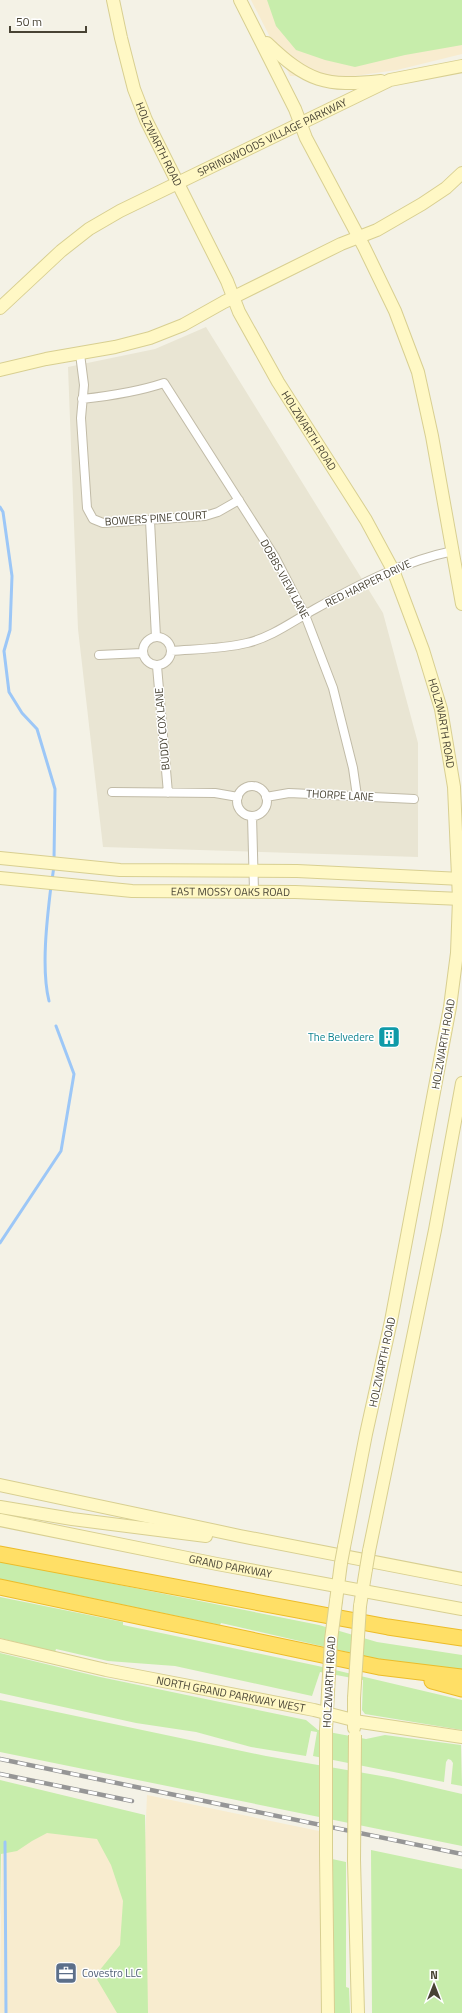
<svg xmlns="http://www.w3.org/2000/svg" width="462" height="2013" font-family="'Titillium Web',sans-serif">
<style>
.residential{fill:#e9e5d3}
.commercial{fill:#f8eccf}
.green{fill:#c7edab}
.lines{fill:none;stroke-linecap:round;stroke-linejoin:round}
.stream{stroke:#9cc7f7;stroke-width:3}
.street-casing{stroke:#c1bba7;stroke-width:10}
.secondary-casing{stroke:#d8cf91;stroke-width:14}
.highway-casing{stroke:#ecbc29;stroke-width:17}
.street{stroke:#fff;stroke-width:8}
.secondary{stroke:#fff8c5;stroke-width:12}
.highway{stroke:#ffdf66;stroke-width:15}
.rail-casing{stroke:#969696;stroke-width:4.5}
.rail{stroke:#fff;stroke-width:3;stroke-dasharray:9;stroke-linecap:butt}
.secondary-bridge-casing{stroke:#d8cf91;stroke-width:14;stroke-linecap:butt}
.secondary-bridge{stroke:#fff8c5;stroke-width:12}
.labels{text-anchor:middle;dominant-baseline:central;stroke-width:3;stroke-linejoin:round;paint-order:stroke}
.street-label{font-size:11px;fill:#484334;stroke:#fff}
.culture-label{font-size:11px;fill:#0d838f;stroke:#fff;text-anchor:end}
.service-label{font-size:11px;fill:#4e5e75;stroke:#fff;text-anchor:start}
</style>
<rect width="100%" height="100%" fill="#f4f2e6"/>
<path class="residential" d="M206 327 383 613 418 743V857L103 847 78 629 68 367 155 349Z"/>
<path class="commercial" d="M251 0H462V54L397 70 347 77 290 76Z
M147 1795 319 1831 321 2013H0L2 1828 145 1841Z"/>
<path class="green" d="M267 0H462V45L405 55 355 67 325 60 296 50 276 26Z
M0 1561 319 1625 377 1642 462 1655V1671L373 1658 221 1623 220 1625 0 1579Z
M0 1597 123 1622V1625L318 1666 462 1700V1730L365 1714 362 1710 363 1680 320 1672 312 1696 175 1666 108 1661 56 1649 55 1652 0 1638Z
M0 1653 100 1677 306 1720 318 1730 366 1739 385 1735 461 1745 462 1786 451 1784 453 1763 451 1760 448 1759 446 1762 444 1782 313 1756 317 1732 311 1731 306 1756 251 1747 196 1732 136 1723 0 1693Z
M0 1700 266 1756 393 1778 462 1794V1846L0 1752Z
M0 1780 145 1815 148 2013H117L95 1976 120 1945 123 1901 111 1865 97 1839 47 1833 32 1841 17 1851 1 1854 0 1917Z
M371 1850 462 1869V2013H372Z
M332 1859 346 1862V1987L349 1988 350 2013H334Z"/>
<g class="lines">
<path class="stream" d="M0 507 3 512 12 576 10 630 4 651 9 692 22 713 37 729 55 789 54 860
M52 880 54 866
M49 1001C41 969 47 919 51 886
M0 1243 61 1151 74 1074 56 1026
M5 1842 6 2013"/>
<g class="street-casing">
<path id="street" d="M80 354 84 385 81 418 87 508 93 519 103 523 205 516 218 512 239 500
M82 399C110 396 137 392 164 383L275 557 305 615 333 688 353 768 357 796
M150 521 156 637
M143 651a14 14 0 1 1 28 0a14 14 0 1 1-28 0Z
M171 651C196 649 223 649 247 643 272 637 293 621 315 609 358 585 404 561 453 551
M99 655 142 653
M157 666 168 793
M237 801a15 15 0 1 1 30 0a15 15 0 1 1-30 0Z
M112 792 215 793 238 797
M266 797 289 793 414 799
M252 816 254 891"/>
</g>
<g class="secondary-casing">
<g id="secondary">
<path id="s1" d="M113 0 121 38 134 89 146 120 227 281 239 312 278 382 366 520 393 570 423 650 441 709 454 787 459 899 457 953 450 1007 391 1321 366 1434 344 1547"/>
<path d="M240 0 295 109 306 138 364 247 395 311 418 372 432 436 462 604"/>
<path d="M267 43C308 82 325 87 381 81"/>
<path id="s2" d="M0 308 61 251 89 229 120 211 390 80 462 66"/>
<path d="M0 370 46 359 115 347 150 338 183 325 224 302 341 244 377 230 422 204 446 188 462 173"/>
<path d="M0 858 120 870 297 871 462 879"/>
<path id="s3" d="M0 878 132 891 295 892 462 899"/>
<path d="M0 1485 240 1536 462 1579"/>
<path d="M0 1507 72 1519 206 1536"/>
<path id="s4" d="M0 1520 217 1564 462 1609"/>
<path d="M369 1551 435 1230 462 1083"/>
<path d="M336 1601 341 1563"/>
<path d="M360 1606 366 1569"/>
<path id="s5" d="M0 1645 106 1670 314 1710 361 1722 462 1737"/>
<path d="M354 1698V1728"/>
<path d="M326 1730 328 1692"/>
<path d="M326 1854 328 2013"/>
<path d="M354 1860 358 2013"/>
</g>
</g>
<g class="highway-casing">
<path id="highway" d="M0 1554 388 1627 462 1638
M0 1587 379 1667 462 1677
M432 1681 462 1689"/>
</g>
<use href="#street" class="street"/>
<use href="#secondary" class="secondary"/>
<use href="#highway" class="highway"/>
<g class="rail-casing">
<path id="rail" d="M0 1759 462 1854
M0 1774 132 1801"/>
</g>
<use href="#rail" class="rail"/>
<g class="secondary-bridge-casing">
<path id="secondary-bridge" d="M341 1563 344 1547
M366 1569 369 1551
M328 1692 331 1640 336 1601
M354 1698 360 1606
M326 1854V1730
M354 1860 355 1735"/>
</g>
<use href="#secondary-bridge" class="secondary-bridge"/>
</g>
<defs>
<g id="building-square" transform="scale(1.15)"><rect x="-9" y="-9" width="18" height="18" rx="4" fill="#0f9aa8" stroke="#fff"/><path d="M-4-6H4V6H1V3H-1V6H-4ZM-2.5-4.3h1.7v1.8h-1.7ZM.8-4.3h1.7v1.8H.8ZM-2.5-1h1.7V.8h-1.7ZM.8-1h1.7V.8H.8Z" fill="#fff"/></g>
<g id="office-square" transform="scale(1.15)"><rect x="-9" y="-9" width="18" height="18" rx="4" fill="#5c6f8a" stroke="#fff"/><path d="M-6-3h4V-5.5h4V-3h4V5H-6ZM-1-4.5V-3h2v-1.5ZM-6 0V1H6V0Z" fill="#fff"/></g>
</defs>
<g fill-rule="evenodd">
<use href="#building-square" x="389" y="1037"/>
<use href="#office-square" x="66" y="1973"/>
</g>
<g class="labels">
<g class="street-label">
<text stroke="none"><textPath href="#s2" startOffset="324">SPRINGWOODS VILLAGE PARKWAY</textPath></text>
<text stroke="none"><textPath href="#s1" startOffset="152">HOLZWARTH ROAD</textPath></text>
<text stroke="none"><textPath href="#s1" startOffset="476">HOLZWARTH ROAD</textPath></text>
<text transform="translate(156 518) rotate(-4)">BOWERS PINE COURT</text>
<text transform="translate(285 579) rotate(61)">DOBBS VIEW LANE</text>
<text transform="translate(368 583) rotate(-26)">RED HARPER DRIVE</text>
<text stroke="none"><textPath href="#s1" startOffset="800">HOLZWARTH ROAD</textPath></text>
<text transform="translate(162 729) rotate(-95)">BUDDY COX LANE</text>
<text transform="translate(340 795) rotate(3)">THORPE LANE</text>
<text stroke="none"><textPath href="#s3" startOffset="231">EAST MOSSY OAKS ROAD</textPath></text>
<text transform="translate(443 1044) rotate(-80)">HOLZWARTH ROAD</text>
<text transform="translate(382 1362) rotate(-78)">HOLZWARTH ROAD</text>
<text stroke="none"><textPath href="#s4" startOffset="235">GRAND PARKWAY</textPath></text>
<text transform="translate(329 1682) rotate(-87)">HOLZWARTH ROAD</text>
<text stroke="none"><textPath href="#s5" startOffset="236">NORTH GRAND PARKWAY WEST</textPath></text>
</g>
<g class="culture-label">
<text x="374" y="1037">The Belvedere</text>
</g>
<g class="service-label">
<text x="82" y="1973">Covestro LLC</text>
</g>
</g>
<g transform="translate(434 1985)" stroke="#ffffff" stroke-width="3" paint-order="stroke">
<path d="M0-3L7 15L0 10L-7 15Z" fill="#484334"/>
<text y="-6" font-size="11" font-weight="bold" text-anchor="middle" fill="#484334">N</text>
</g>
<path d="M10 26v6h76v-6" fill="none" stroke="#484334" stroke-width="2"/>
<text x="16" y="26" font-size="12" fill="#484334" stroke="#ffffff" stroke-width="3" paint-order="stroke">50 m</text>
</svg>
